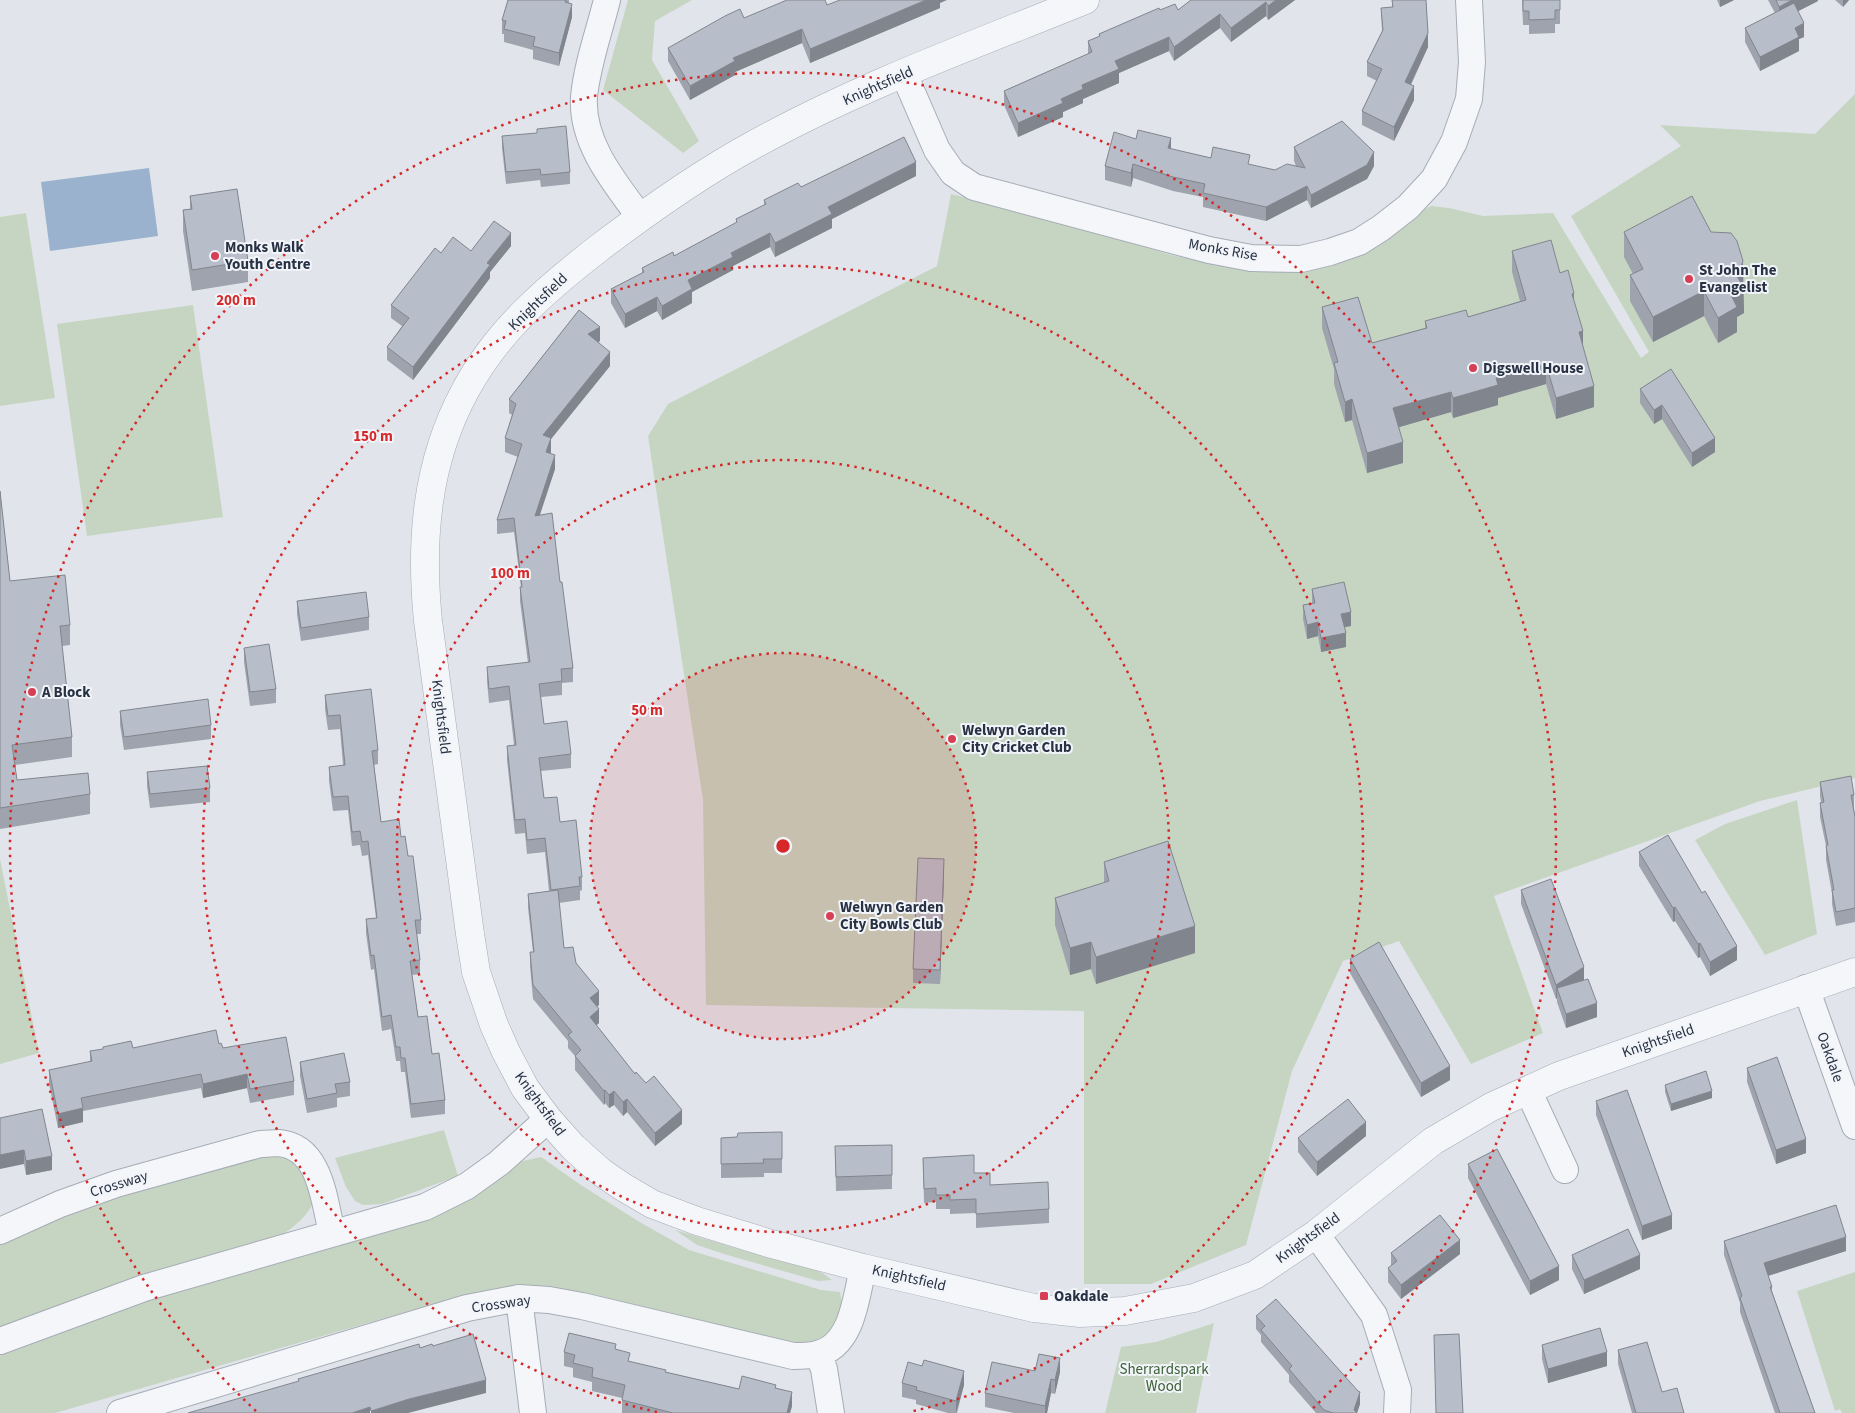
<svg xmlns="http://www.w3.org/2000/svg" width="1855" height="1413" font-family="'Source Sans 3',sans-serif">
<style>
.green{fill:#c6d5c2}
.water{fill:#9ab2cd}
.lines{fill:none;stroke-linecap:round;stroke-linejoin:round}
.minor-casing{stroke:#a6acb6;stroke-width:28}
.tertiary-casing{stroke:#a6acb6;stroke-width:29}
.minor{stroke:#f4f6f9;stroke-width:26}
.tertiary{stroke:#f4f6f9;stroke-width:28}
.wall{fill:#9ea3ad}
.shaded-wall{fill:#81858d}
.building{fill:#b8bec9;stroke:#81858d}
.ring{fill:none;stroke:#d62828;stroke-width:2.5;stroke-dasharray:2.5 5}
.poi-dot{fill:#d73f55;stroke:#f1f4f8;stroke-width:2}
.labels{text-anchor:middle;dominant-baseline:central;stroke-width:4;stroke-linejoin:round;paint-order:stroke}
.street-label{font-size:15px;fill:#283244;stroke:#f1f4f8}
.poi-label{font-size:15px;font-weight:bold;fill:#283244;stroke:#f1f4f8;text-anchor:start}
.park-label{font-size:15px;fill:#3c6035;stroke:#f1f4f8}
.centre{fill:#d62828;stroke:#f1f4f8;stroke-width:2.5}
.ring-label{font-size:15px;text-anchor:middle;font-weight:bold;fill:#d62828;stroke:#f1f4f8;stroke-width:4;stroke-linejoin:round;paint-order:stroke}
</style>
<rect width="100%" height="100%" fill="#e1e5eb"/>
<path class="green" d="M628 0H692L655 21 652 60 699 141 683 153 603 90Z
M1855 94V778L1760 801 1494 896 1543 1033 1471 1064 1399 941 1343 961 1292 1071 1246 1245 1151 1284H1084V1011L706 1005 703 800 648 436 668 404 937 266 951 194 1042 216 1171 255 1252 271 1418 213 1431 206 1449 208 1483 216 1553 213 1641 358 1649 352 1571 216 1681 146 1660 125 1815 134Z
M26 213 55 398 0 406V217Z
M193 305 223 517 87 536 57 324Z
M1797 800 1817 934 1765 955 1695 840 1725 824Z
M0 859 39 1053 0 1064Z
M444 1130 458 1176 382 1204 363 1205 355 1201 346 1187 335 1158Z
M275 1153 294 1158 315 1199C307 1218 294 1227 277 1238L0 1331V1245L65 1215 211 1167Z
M541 1157 581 1185 638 1221 689 1250 821 1290 840 1292 842 1302 841 1316 825 1338 811 1344H797L465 1295 55 1413H0V1353L518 1162Z
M675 1230C699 1237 722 1244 745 1251 772 1257 811 1262 832 1280L818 1281 727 1255 697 1245Z
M1855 1272V1413H1842L1840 1409 1835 1411 1797 1291Z
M1214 1323 1196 1413H1105L1121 1347 1156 1342Z"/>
<path class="water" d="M149 168 158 236 50 251 41 182Z"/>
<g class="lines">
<g class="minor-casing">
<path id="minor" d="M607 0C599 32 587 65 584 97 581 143 615 183 640 217
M904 74 937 150 953 173 974 187 1209 250 1251 258 1301 259 1330 252 1359 242 1381 228 1408 207 1434 179 1454 142 1469 99 1472 62 1469 0
M1806 988 1855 1126
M1528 1090 1565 1170
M0 1231 60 1204 116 1184 260 1144C266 1144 273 1143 279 1143 321 1147 324 1201 332 1233
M1316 1234 1374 1315 1398 1390 1397 1413
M519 1298 533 1413
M0 1341 144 1288 425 1207 467 1186 499 1163 548 1119
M818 1354 824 1369 831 1413
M120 1413 467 1308 519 1298 549 1300 582 1306 793 1356C801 1356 809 1356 817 1354 853 1346 856 1296 863 1268"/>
</g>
<g class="tertiary-casing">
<path id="tertiary" d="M1085 0C974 45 860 86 755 144 700 174 649 210 599 248 546 289 497 331 465 391 426 463 420 541 428 621L470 934 476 972 494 1025 506 1052 525 1088 548 1119 573 1147 601 1172 623 1187 652 1204 697 1221 768 1243 863 1268 1034 1308 1080 1313 1125 1311 1194 1298 1255 1275 1316 1234 1433 1141 1491 1107 1559 1076 1855 972"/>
</g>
<use href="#minor" class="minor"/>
<use href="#tertiary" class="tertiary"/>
</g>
<path class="wall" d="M508 0H569V3L572 17 559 66 533 59V50L504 42V34H502V20Z
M1191 0H1295L1268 20 1266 16 1231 42 1220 28 1174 61 1169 51 1119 73V83L1083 99V103L1063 112V117L1018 137 1004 105V91L1088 54V41L1099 37V34L1160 10H1178Z
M1392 0H1426L1428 47 1411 85 1414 100 1394 141 1362 125V111L1377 81 1367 76V62L1382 31 1381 8H1392Z
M1522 0H1560V24H1555V33L1529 34V25H1523Z
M1717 0H1734L1720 7Z
M1768 0H1818V1L1798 11 1804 37 1799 39V51L1760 71 1745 42V28L1775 13Z
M1835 0H1849L1843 7Z
M940 3V8L810 63 802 43 735 72V75L690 100 668 61V48L744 18Z
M502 136 570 172V184L541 187 540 180 506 184 502 148Z
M1294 147 1374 166 1367 179 1311 208 1307 200 1266 221 1203 207V197L1173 191 1133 178 1131 187 1105 180V166L1171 149 1211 158 1250 165 1275 170 1296 166 1294 161Z
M916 176 832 219V228L775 257 770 247 733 266V270L692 292V303L662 320 657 311 625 328 611 303V289L642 273V268L674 256 736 223V219L764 205V200L801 187Z
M190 196 248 261V282L192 291 183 231V210L190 209Z
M1624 232H1711L1743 286 1744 313 1737 317V332L1718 343 1704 316 1653 342 1630 301V275L1633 274 1624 257Z
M511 246 490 272V278L413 380 387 360V347L402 326 391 318V305L441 253 471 251Z
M1512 251 1560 273 1574 302 1594 407 1556 419 1546 384 1498 398V405L1453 418 1451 412 1399 427 1403 463 1367 473 1352 420 1345 422 1334 384V369L1322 328V307L1372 343 1425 328V321L1468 317 1520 301 1512 272Z
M579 310 600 341 598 342 610 366 551 439 550 454 555 469 539 515 560 582 573 668V682L562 683V695L541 697 544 724 571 754V768L541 771 544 798 560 822 582 877V890L580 891V900L559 903 564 948 576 963 599 1005 597 1006 599 1023 596 1025 635 1074 682 1124 655 1146 627 1112 623 1116 614 1105 609 1108 605 1103 604 1105 575 1070V1056L568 1048V1041L533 999 530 966V952H533L528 908V894L549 891 545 852 527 854 525 833 515 834 507 760V746L514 745 509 700 489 703 487 681V667L528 663 520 601V587H521L514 532 497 534V520L518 457 505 452V438L512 415 509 413V399Z
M1671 369 1715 452 1692 467 1662 419 1654 424 1640 403V389Z
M0 491 10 581 70 625V645L62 646 72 737V757L15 765 17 780 90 794V814L0 829Z
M1312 589 1351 626 1344 627 1346 647 1321 652 1318 636 1307 639 1303 619V605L1312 604Z
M297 601 369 617V630L301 641 297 614Z
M244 648 276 689V703L250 706 244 662Z
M325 695 378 750V764L374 765 381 822 401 837 408 856 421 920V934H416L420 960V974L412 975 418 1017 432 1054 445 1100V1114L411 1118 405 1072H401L400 1061H396L391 1029 382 1031 374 969 371 970 366 933V919L376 918 368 855 362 856 360 845 352 846 348 810 333 811 329 781V767L343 765 340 729 328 730 325 709Z
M120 711 211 725V739L124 750 120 725Z
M147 772 210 788V802L150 808 147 786Z
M1820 782 1854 795V809L1855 817V922L1836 926 1832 904V893L1826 860V846L1820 817V803L1821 802 1820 796Z
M1639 852 1737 960 1710 976 1700 957 1698 958 1675 921 1673 922 1639 866Z
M1104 862 1195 953 1096 984 1091 969 1070 975 1055 925V898L1104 883Z
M944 873 940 984 913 983V969Z
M1521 890 1584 980 1597 1017 1566 1028 1557 1002V998L1556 999 1521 904Z
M1350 959 1450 1080 1421 1097 1350 973Z
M219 1044 223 1048 294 1081V1095L250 1103 247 1088 203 1098 201 1088 83 1111V1122L58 1128 49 1084V1070L90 1062V1051L133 1048Z
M300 1062 350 1082V1096L337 1098V1107L307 1113 300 1076Z
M1747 1068 1806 1153 1776 1164 1747 1082Z
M1665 1085 1712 1098 1671 1111 1665 1092Z
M1596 1101 1672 1229 1642 1240 1596 1115Z
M0 1118 52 1170 26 1175 24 1164Z
M782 1132V1173H764V1177L721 1178V1138L737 1137Z
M1366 1136 1317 1176 1298 1152V1138Z
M835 1146 892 1175V1189L836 1191Z
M923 1158 974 1173 990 1185 1049 1209V1223L976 1228V1213L950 1214V1209H936V1202L924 1203Z
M1468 1164 1559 1280 1530 1295 1468 1178Z
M1724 1241 1846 1251 1768 1276 1772 1287V1291L1815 1413H1775L1740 1312V1303L1724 1255Z
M1391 1253 1460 1254 1401 1299 1388 1282V1268L1391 1266Z
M1572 1255 1640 1269 1584 1294 1572 1269Z
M1256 1316 1360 1404 1357 1413H1316L1289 1382V1375L1261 1342V1335L1256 1329Z
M1542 1345 1607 1366 1548 1383 1542 1359Z
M616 1350 630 1362 666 1372 739 1389 776 1388 792 1406 790 1413H622V1398L592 1391V1382L573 1377V1368L564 1366V1352Z
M1618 1350 1684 1413H1632L1618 1364Z
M1035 1371 1060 1372 1055 1394 1051 1393 1047 1413H1014L985 1407V1393Z
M902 1383 964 1385 957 1413H948L916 1404V1400L902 1397Z"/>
<path class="shaded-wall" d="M926 0H947L940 3V8L810 63V49Z
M1276 0H1295L1268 20V6Z
M1720 0H1734L1720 7Z
M1792 0H1818V1L1779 21V7Z
M1843 0H1849L1843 7Z
M1266 2V16L1231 42V28Z
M572 4V17L559 66V53Z
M1220 14V28L1174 61V47Z
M1804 23V37L1799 39V51L1760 71V57L1795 28Z
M802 29V43L735 72V75L690 100V86L733 58Z
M1428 33V47L1405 96V82Z
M1169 37V51L1119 73V83L1083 99V103L1063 112V117L1018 137V123L1061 99 1082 85 1115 61Z
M1414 86V100L1394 141V127Z
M1171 138V152L1168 148Z
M1374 152V166L1367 179 1311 208V195Z
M916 162V176L832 219V228L775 257V243L828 207Z
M1133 164V178L1131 187V173Z
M1307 186V200L1266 221V207Z
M511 233V246L490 272V278L413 380V367L487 263Z
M770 233V247L733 266V270L692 292V303L662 320V306L688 280 731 253Z
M1743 261 1744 313 1737 317V332L1718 343V318L1731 295Z
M1704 291V316L1653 342V317Z
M1574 293V313L1572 294Z
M657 297V311L625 328V314Z
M600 327V341L588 348V334Z
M1583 331V352L1579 332Z
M610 352V366L551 439V452L546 466 543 435Z
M1546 364V384L1498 398V405L1453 418V398L1496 378Z
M1594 386V407L1556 419V398Z
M1451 392V412L1393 429V408Z
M1352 399V420L1345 422V402Z
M1662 405V419L1654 424V410Z
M1715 438V452L1692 467V453Z
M1403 442V463L1367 473V453Z
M555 455V469L535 530V516Z
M1351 612V626L1341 628V614Z
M1318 622V636L1307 639V625Z
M1346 633V647L1321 652V638Z
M944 859V873L940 984V970Z
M1675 907V921L1673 922V908Z
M1195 926V953L1096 984V957Z
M1091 942V969L1070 975V948Z
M1700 943V957L1698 958V944Z
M1737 946V960L1710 976V962Z
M1584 967V980L1557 988V998L1556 999V985Z
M599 991V1005L590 1012V998Z
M1597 1003V1017L1566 1028V1014Z
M599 1009V1023L590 1031V1017Z
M1450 1066V1080L1421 1097V1083Z
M247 1074V1088L203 1098V1084Z
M605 1090V1103L604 1105V1091Z
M614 1091V1105L609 1108V1095Z
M1712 1091V1098L1671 1111V1104Z
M627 1099V1112L623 1116V1102Z
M83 1108V1122L58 1128V1114Z
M682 1110V1124L655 1146V1133Z
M1366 1122V1136L1317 1176V1162Z
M1806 1139V1153L1776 1164V1150Z
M24 1150V1164L0 1169V1155Z
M52 1156V1170L26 1175V1161Z
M1672 1215V1229L1642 1240V1226Z
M1846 1237V1251L1764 1277V1263Z
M1460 1240V1254L1401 1299V1285Z
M1640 1255V1269L1584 1294V1280Z
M1559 1266V1280L1530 1295V1281Z
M1607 1352V1366L1548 1383V1369Z
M1060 1358V1372L1055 1394V1380Z
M964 1371V1385L956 1413V1401Z
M1051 1379V1393L1047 1413H1045V1406Z
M486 1380V1393L408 1413H371V1411L409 1399Z
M792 1392V1406L790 1413H787Z
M1360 1392V1404L1357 1413H1354V1410Z
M370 1407V1413H352Z"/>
<path class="building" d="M508 0H566L565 2 572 4 559 53 533 46 535 37 504 29 506 21 502 20Z
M787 0H825L827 5 840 0H926L810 49 802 29 733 58 735 61 690 86 668 48 725 16 740 9 744 18Z
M1191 0H1276L1268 6 1266 2 1231 28 1220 14 1174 47 1169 37 1115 61 1119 69 1082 85 1083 89 1061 99 1063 103 1018 123 1004 91 1092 52 1088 41 1100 36 1099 34 1159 8 1160 10 1175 4 1178 10Z
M1392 0H1426L1428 33 1405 82 1414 86 1394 127 1362 111 1382 69 1367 62 1383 30 1381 8 1393 7Z
M1523 0H1560V10H1555V19L1529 20V11H1523Z
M1776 0H1792L1779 7Z
M1794 3 1804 23 1795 28 1799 37 1760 57 1745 28Z
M1342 121 1374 152 1367 165 1311 195 1307 186 1266 207 1203 193 1205 184 1173 177 1133 164 1131 173 1105 166 1114 132 1136 139 1138 130 1171 138 1168 148 1211 158 1213 147 1250 155 1248 164 1275 170 1287 164 1305 168 1294 147Z
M566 126 570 172 541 175 540 169 506 172 502 136 537 133V129Z
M904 137 916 162 828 207 832 214 775 243 770 233 731 253 733 257 688 280 692 289 662 306 657 297 625 314 611 289 644 272 642 268 673 252 674 256 737 222 736 219 766 204 764 200 798 183 801 187Z
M237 189 248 261 192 270 183 210 192 209 190 196Z
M1692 196 1711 232 1731 233 1737 241 1743 261 1737 276 1744 288 1731 295 1737 307 1718 318 1704 291 1653 317 1630 275 1643 269 1624 232Z
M494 221 511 233 487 263 490 265 413 367 387 347 409 318 391 305 435 248 441 253 453 237 471 251Z
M1551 240 1560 273 1568 270 1574 293 1572 294 1583 331 1579 332 1594 386 1556 398 1546 364 1496 378 1498 385 1453 398 1451 392 1393 408 1403 442 1367 453 1352 399 1345 402 1334 363 1338 362 1322 307 1358 297 1372 343 1427 328 1425 321 1466 310 1468 317 1526 300 1512 251Z
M579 310 600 327 588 334 610 352 543 435 551 438 546 452 555 455 535 516 552 513 560 582H562L573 668 561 669 562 681 539 684 544 724 567 721 571 754 539 758 544 798 557 797 560 822 576 820 582 877H579L580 886 551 890 545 838 527 840 525 819 515 820 507 746 516 745 509 686 489 689 487 667 530 662 520 587H522L514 518 497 520 522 444 505 438 516 404 509 399Z
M1671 369 1715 438 1692 453 1662 405 1654 410 1640 389Z
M0 491 10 581 65 575 70 625 60 626 72 737 12 745 17 780 88 773 90 794 0 808Z
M1344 582 1351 612 1341 614 1346 633 1321 638 1318 622 1307 625 1303 605 1315 603 1312 589Z
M366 592 369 617 301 628 297 601Z
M269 644 276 689 250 692 244 648Z
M371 689 378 750 372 751 381 822 399 819 401 837 405 836 408 856H413L421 920H415L420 960 410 961 418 1017 427 1016 432 1054 439 1053 445 1100 411 1104 405 1058H401L400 1047H396L391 1015 382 1017 374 955 371 956 366 919 377 918 368 841 362 842 360 831 352 832 348 796 333 797 329 767 345 765 340 715 328 716 325 695Z
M208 699 211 725 124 737 120 711Z
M207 766 210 788 150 794 147 772Z
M1851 776 1854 795H1851L1855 817V908L1836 912 1832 890H1834L1826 846 1828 845 1820 803 1824 802 1820 782Z
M1668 835 1702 893 1705 891 1737 946 1710 962 1700 943 1698 944 1675 907 1673 908 1639 852Z
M1168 841 1195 926 1096 957 1091 942 1070 948 1055 898 1109 881 1104 862Z
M918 858 944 859 940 970 913 969Z
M1551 879 1584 967 1556 985 1521 890Z
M558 890 564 948 573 947 576 963 599 991 590 998 599 1009 590 1017 635 1074 636 1072 646 1083 654 1076 682 1110 655 1133 627 1099 623 1102 614 1091 609 1095 605 1090 604 1091 575 1056 581 1050 568 1035 572 1032 533 985 530 952H534L528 894Z
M1379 942 1450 1066 1421 1083 1350 959Z
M1588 979 1597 1003 1566 1014 1557 988Z
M216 1030 219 1044 221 1043 223 1048 286 1037 294 1081 250 1089 247 1074 203 1084 201 1074 81 1098 83 1108 58 1114 49 1070 92 1061 90 1051 103 1049V1047L131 1041 133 1048Z
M344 1053 350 1082 335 1084 337 1093 307 1099 300 1062Z
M1777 1057 1806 1139 1776 1150 1747 1068Z
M1706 1071 1712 1091 1671 1104 1665 1085Z
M1627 1090 1672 1215 1642 1226 1596 1101Z
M1348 1099 1366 1122 1317 1162 1298 1138Z
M42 1109 52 1156 26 1161 24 1150 0 1155V1118Z
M782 1132V1159H763L764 1163 721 1164V1138L737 1137 738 1133Z
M892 1145V1175L836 1177 835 1146Z
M1497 1149 1559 1266 1530 1281 1468 1164Z
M974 1155V1173H990V1185L1048 1182 1049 1209 976 1214V1199L950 1200V1195H936V1188L924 1189 923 1158Z
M1836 1205 1846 1237 1764 1263 1772 1287H1770L1815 1413H1780L1740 1298 1742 1296 1724 1241Z
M1440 1215 1460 1240 1401 1285 1388 1268 1397 1261 1391 1253Z
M1628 1229 1640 1255 1584 1280 1572 1255Z
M1276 1299 1358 1391 1360 1392 1354 1410 1357 1413H1333L1324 1410 1289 1369 1292 1366 1261 1330 1265 1326 1256 1316Z
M1600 1328 1607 1352 1548 1369 1542 1345Z
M569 1333 616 1344 615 1349 630 1353 628 1361 666 1370 665 1372 739 1389 742 1376 776 1385 775 1388 792 1392 787 1413H673L622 1400 625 1385 592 1377 593 1368 573 1363 575 1355 564 1352Z
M473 1334 486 1380 409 1399 371 1411 370 1407 352 1413H188L299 1381 298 1379 419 1344 420 1348 432 1344 433 1346Z
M1459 1334 1463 1413H1436L1434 1335Z
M1647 1342 1662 1392 1677 1388 1684 1413H1636L1618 1350Z
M1039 1354 1060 1358 1055 1380 1051 1379 1045 1406 985 1393 992 1362 1035 1371Z
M924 1360 964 1371 956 1401 916 1390 917 1387 902 1383 908 1362 922 1366Z"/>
<circle cx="783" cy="846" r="193" fill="#d62828" fill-opacity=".12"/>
<g class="ring">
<circle cx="783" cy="846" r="193"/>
<circle cx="783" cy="846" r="386"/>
<path d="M657 1412A580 580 0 1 1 909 1412"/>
<path d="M256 1411A773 773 0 1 1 1310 1411"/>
</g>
<g class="poi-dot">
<circle cx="215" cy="256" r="5"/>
<circle cx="1689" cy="279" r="5"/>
<circle cx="1473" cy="368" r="5"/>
<circle cx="32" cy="692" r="5"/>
<circle cx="952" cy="739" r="5"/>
<circle cx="830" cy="916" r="5"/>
<rect x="1039" y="1291" width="10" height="10" rx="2.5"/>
</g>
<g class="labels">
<g class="street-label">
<text transform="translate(878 86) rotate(-24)">Knightsfield</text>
<text transform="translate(1223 250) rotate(10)">Monks Rise</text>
<text transform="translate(538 302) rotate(-44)">Knightsfield</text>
<text transform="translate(441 717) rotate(83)">Knightsfield</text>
<text transform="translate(1658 1041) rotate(-19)">Knightsfield</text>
<text transform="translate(1830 1057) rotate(70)">Oakdale</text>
<text transform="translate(540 1104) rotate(54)">Knightsfield</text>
<text transform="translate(119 1184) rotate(-17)">Crossway</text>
<text transform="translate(1308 1238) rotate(-36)">Knightsfield</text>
<text transform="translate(909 1278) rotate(13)">Knightsfield</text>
<text transform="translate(501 1304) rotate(-8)">Crossway</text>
</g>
<g class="poi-label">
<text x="225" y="247">Monks Walk<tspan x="225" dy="17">Youth Centre</tspan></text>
<text x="1699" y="270">St John The<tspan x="1699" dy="17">Evangelist</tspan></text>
<text x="1483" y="368">Digswell House</text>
<text x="42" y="692">A Block</text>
<text x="962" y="730">Welwyn Garden<tspan x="962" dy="17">City Cricket Club</tspan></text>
<text x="840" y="907">Welwyn Garden<tspan x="840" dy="17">City Bowls Club</tspan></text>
<text x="1054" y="1296">Oakdale</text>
</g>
<g class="park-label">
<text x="1164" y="1369">Sherrardspark<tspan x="1164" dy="17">Wood</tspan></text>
</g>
</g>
<circle cx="783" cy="846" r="8" class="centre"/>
<g class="ring-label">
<text x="236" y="305">200 m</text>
<text x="373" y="441">150 m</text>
<text x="510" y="578">100 m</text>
<text x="647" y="715">50 m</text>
</g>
</svg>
